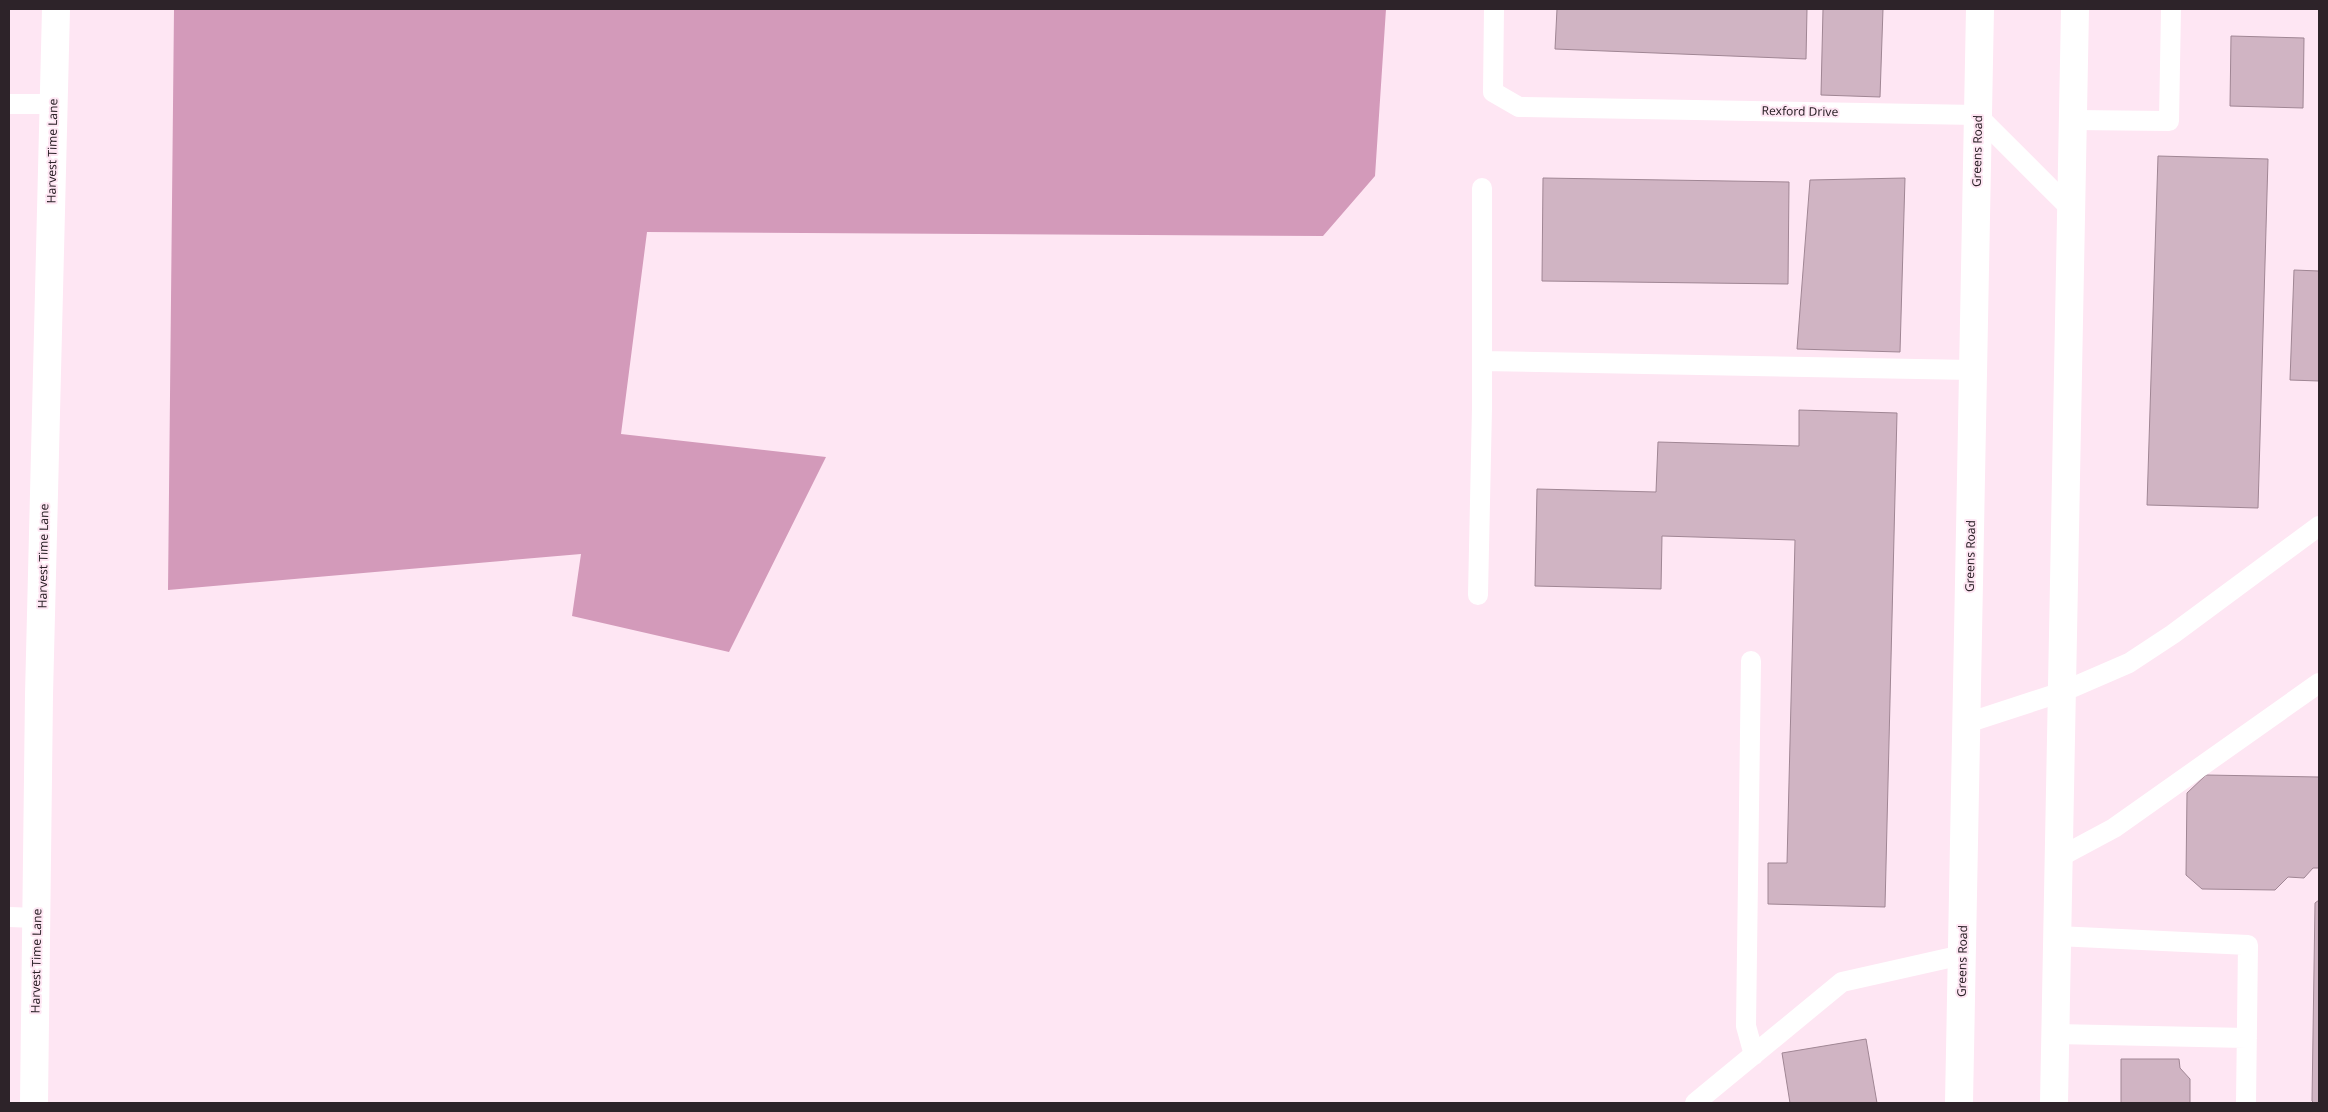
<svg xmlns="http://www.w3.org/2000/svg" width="2328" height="1112" font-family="'Noto Sans',sans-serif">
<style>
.forest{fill:#d39aba}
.building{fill:#d0b4c3;stroke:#a08694}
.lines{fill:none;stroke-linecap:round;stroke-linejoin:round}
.service{stroke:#fff;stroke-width:20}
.tertiary{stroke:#fff;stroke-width:28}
.secondary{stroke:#fff;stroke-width:28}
.labels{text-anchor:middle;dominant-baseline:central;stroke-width:4;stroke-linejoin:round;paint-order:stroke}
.street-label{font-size:12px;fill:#2d2329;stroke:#fee6f3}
</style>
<rect width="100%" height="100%" fill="#fee6f3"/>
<path class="forest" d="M174 9H1386L1375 176 1323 236 647 232 621 434 826 457 729 652 572 616 581 554 168 590Z"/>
<path class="building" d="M1557 9H1807L1806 59 1555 49Z
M1823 9H1883L1880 97 1821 95Z
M2231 36 2304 38 2303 108 2230 106Z
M2158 156 2268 159 2258 508 2147 505Z
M1543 178 1789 182 1788 284 1542 281Z
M1905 178 1900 352 1797 349 1810 180Z
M2294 270 2319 271V381L2290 380Z
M1799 410 1897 413 1885 907 1768 904V863H1787L1795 540 1662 536 1661 589 1535 586 1537 489 1656 492 1658 442 1799 446Z
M2206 775 2319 777V868H2313L2304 878 2288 877 2275 890 2202 889 2186 875 2187 793Z
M2319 900V1103H2314L2312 1101 2315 903Z
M1866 1039 1877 1103H1790L1782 1053Z
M2121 1059H2179L2180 1068 2190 1079V1103H2121Z"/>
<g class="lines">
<path class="service" d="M1494 9 1493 92 1519 107 1977 115 2071 209
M9 104H53
M2073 120 2169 121 2171 9
M1482 361 1973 370
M1478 595 1482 408V188
M1751 661 1746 1026 1754 1055
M1967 723 2062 692 2129 663 2173 634 2319 526
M2058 858 2114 828 2319 683
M9 917 36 918
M2057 936 2248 945 2246 1103
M2055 1034 2247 1038
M1695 1103 1842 982 1962 955"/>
<path class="tertiary" d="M34 1103 39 695 56 9"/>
<path class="secondary" d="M1959 1103 1980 9
M2054 1103 2075 9"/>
</g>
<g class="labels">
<g class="street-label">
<text transform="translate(1800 111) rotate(1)">Rexford Drive</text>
<text transform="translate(52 151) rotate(-89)">Harvest Time Lane</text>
<text transform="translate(1977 151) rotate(-89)">Greens Road</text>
<text transform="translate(43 556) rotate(-89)">Harvest Time Lane</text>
<text transform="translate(1970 556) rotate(-89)">Greens Road</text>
<text transform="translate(36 961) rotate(-89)">Harvest Time Lane</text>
<text transform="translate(1962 961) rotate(-89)">Greens Road</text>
</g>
</g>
<rect width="2328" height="1112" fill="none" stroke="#2d2329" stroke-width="20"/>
</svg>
